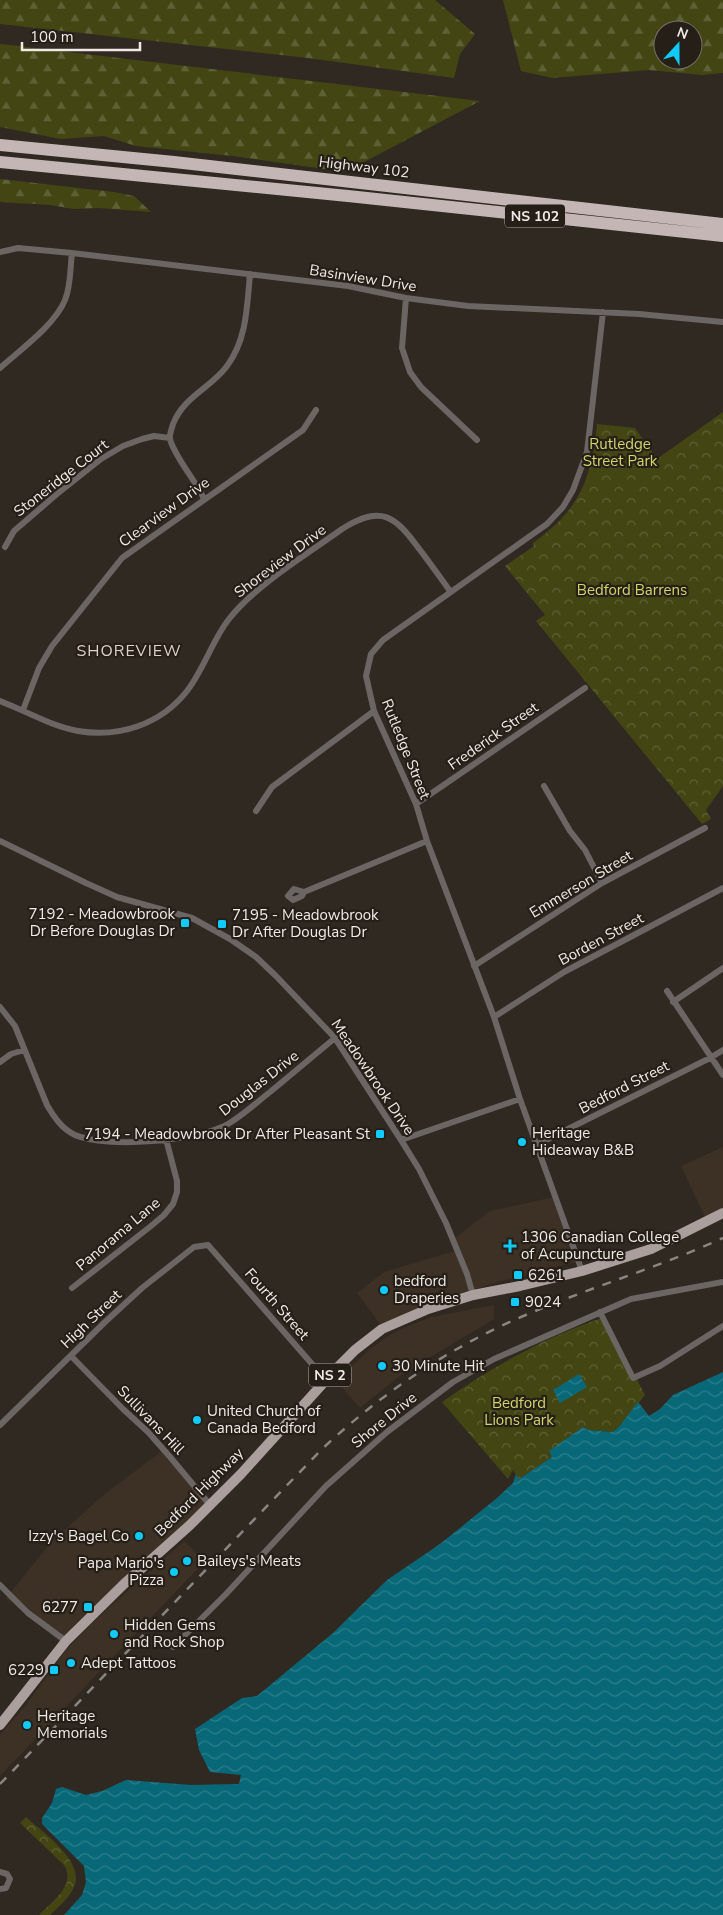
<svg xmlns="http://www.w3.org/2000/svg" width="723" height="1915" font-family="'Nunito Sans',sans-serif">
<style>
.built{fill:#3d3125}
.forest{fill:url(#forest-firs);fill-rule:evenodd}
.park{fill:url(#park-crowns)}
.water{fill:url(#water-waves)}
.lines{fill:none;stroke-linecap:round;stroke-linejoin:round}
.street{stroke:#6b6564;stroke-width:6}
.primary{stroke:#ab9f9d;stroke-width:10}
.highway{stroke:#c4b6b4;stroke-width:12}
.rail{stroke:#8b857f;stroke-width:2.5;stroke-dasharray:9 9;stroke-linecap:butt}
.poi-dot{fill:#10cafa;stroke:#261f18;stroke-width:2}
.labels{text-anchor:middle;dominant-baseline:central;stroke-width:4.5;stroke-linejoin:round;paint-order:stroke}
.shield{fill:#261f18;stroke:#b3ada8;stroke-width:1}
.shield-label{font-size:14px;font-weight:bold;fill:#efeae5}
.street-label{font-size:15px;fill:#efeae5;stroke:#261f18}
.park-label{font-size:15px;fill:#cfd76b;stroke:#261f18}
.poi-label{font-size:15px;fill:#efeae5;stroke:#261f18;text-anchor:start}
.neighbourhood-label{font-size:16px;letter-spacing:1px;fill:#dbd2c8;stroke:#261f18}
</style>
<defs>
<pattern id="forest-firs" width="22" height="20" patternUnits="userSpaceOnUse" patternTransform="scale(1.25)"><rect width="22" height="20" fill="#434613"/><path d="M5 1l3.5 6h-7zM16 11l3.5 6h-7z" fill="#5e6135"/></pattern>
<pattern id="park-crowns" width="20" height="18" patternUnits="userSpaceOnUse" patternTransform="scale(1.25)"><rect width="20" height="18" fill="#434613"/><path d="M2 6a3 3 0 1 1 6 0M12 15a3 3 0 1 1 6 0" fill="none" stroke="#5e6135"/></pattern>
<pattern id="water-waves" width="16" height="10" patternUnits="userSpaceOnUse" patternTransform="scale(1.25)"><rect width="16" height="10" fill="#086878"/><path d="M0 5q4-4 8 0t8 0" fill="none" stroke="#2c7e8b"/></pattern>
</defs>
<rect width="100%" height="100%" fill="#302921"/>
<path class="built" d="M723 1147V1209L706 1219 681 1166Z
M554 1197 565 1215 582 1260 490 1284 380 1324 357 1293 384 1272 455 1251 451 1241 490 1211Z
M494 1305V1319L402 1374 360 1408 336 1381 369 1350 388 1336 406 1327 431 1317Z
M162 1451 212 1500 77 1622 60 1642 6 1598 52 1541 106 1493Z
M184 1541 205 1561 0 1776V1735L26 1705 67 1649 92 1623Z"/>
<path class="forest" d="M0 0H435L475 34 460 54 454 78 308 58 0 24Z
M503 0H723V73L702 75 649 70 552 78 521 71ZM663 30H693V60H663Z
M0 44 9 45 480 101 345 172 233 156 136 146 104 136 61 139 0 127Z
M0 179 114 192 134 196 151 212 99 208 73 209 51 205 0 202Z"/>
<path class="park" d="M723 412V786L706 810 711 819 702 824 536 621 545 615 505 566 534 546 533 543C580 509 591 481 597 424L635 428 657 459Z
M605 1317 645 1395 618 1428 612 1432 588 1430 584 1427 549 1452 552 1457 519 1479 513 1470 508 1479 442 1402C492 1367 547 1336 605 1317Z
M26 1817C43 1833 88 1863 73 1889 68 1899 58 1907 50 1915H39C51 1902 77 1885 64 1865L20 1823Z"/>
<path class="water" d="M723 1372V1915H64L82 1895 86 1882 84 1866 42 1824V1818L52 1803 56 1789 62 1787 86 1795 102 1791 126 1780 191 1785 239 1784 241 1775 210 1772 199 1750 195 1729 242 1698 257 1696 333 1633 387 1580 440 1544 497 1498 513 1483 516 1474 519 1479 552 1457 549 1451 583 1427 588 1430 612 1432 618 1428 638 1402 649 1416 660 1409 673 1395Z
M579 1374 587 1387 560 1403 553 1390Z"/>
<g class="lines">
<path class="street" d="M0 252 18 248 72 253 348 286 406 298 468 306 639 314 723 322
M406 298 402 348 410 372 421 387 477 440
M0 368C20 350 55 325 65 300 71 286 70 268 72 253
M204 499C196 481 174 456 170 439 169 435 172 428 173 424 184 396 211 388 227 366 247 339 247 306 250 274
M5 547 14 531 57 494 101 459 123 446 142 439 154 436 170 438
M0 701C26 711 51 726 78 731 120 738 161 724 187 691 204 669 213 639 229 619 257 584 306 555 342 529 382 504 395 516 420 550 430 563 440 577 450 591
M23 710 39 668 52 646 122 558 303 430 316 410
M544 786 570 831 585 850 602 883
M416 804 585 688
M256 811 272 787 374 711
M0 841 86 883 117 897 192 918 230 939 256 957 276 976 335 1038 401 1140 419 1169 446 1223 467 1274 473 1295
M304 892 294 889 288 896 293 900 302 896 304 892 427 841
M474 966 602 883 705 828
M667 991 723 1075
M673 1002 723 968
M0 1007 15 1026 47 1105C54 1117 62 1129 75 1135 107 1149 198 1141 228 1124 243 1115 256 1103 270 1092 292 1074 313 1056 335 1038
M494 1017 564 972 723 888
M0 1062 11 1054 24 1050
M401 1140 520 1099
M536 1145 710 1058 723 1050
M582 1271 520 1099 494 1017 427 841 416 804 374 711 366 676 371 654 383 640 547 524 563 507 573 490 587 452 603 312
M72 1288 151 1226 164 1215 173 1204 177 1192V1181L166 1139
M600 1312 633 1378 660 1366 723 1326
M71 1356 123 1409 148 1432 171 1458 210 1505
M0 1425 105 1322 142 1288 194 1247 208 1245 326 1380
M0 1585 28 1613 66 1641
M173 1647 226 1594 326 1486 387 1432 453 1382 494 1359 631 1299 723 1282
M0 1872 7 1874 10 1879 6 1888 0 1889"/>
<path class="primary" d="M0 1725 66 1641 124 1584 190 1525 241 1474 336 1369 355 1350 382 1329 428 1309 473 1295 520 1286 582 1271 651 1249 723 1213"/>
<path class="highway" d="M0 145 174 162 723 224
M0 162 348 196 723 236"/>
<path class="rail" d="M0 1784 320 1451C379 1395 447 1349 521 1317 588 1288 657 1268 723 1238"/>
</g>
<g class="poi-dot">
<rect x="180" y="918" width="10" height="10" rx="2.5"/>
<rect x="217" y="919" width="10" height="10" rx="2.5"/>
<rect x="375" y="1129" width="10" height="10" rx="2.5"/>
<circle cx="522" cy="1142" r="5"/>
<path d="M507.5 1238.5h5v5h5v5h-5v5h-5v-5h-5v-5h5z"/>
<rect x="513" y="1270" width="10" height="10" rx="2.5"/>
<circle cx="384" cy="1290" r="5"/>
<rect x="510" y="1297" width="10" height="10" rx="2.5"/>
<circle cx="382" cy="1366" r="5"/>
<circle cx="197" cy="1420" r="5"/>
<circle cx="139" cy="1536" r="5"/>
<circle cx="187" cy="1561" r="5"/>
<circle cx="174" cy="1572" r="5"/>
<rect x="83" y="1602" width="10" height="10" rx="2.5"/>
<circle cx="114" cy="1634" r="5"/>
<circle cx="71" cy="1663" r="5"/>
<rect x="49" y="1665" width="10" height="10" rx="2.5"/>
<circle cx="27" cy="1725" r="5"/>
</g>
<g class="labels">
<g class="shield">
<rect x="505" y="204.5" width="60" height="23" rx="4"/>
<rect x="309" y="1363.5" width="42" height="23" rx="4"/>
</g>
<g class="shield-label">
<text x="535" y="216">NS 102</text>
<text x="330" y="1375">NS 2</text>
</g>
<g class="street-label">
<text transform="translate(364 167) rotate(7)">Highway 102</text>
<text transform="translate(363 278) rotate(9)">Basinview Drive</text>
<text transform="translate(61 478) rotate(-38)">Stoneridge Court</text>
<text transform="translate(164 512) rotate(-36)">Clearview Drive</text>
<text transform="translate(280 561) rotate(-37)">Shoreview Drive</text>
<text transform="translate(493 736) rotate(-35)">Frederick Street</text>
<text transform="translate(406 749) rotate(68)">Rutledge Street</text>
<text transform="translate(581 884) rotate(-31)">Emmerson Street</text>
<text transform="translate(601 939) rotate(-28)">Borden Street</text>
<text transform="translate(373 1077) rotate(56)">Meadowbrook Drive</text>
<text transform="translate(259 1083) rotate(-38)">Douglas Drive</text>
<text transform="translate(624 1087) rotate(-27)">Bedford Street</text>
<text transform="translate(118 1234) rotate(-40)">Panorama Lane</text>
<text transform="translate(277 1304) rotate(49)">Fourth Street</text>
<text transform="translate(91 1319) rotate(-44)">High Street</text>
<text transform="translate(151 1420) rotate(46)">Sullivans Hill</text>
<text transform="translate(384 1420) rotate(-39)">Shore Drive</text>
<text transform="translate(199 1492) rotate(-45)">Bedford Highway</text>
</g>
<g class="park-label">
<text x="620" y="444">Rutledge<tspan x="620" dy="17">Street Park</tspan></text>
<text x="632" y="590">Bedford Barrens</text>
<text x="519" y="1403">Bedford<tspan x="519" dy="17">Lions Park</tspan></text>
</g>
<g class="poi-label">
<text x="175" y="914" text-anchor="end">7192 - Meadowbrook<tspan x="175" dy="17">Dr Before Douglas Dr</tspan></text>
<text x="232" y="915">7195 - Meadowbrook<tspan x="232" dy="17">Dr After Douglas Dr</tspan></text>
<text x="532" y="1133">Heritage<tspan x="532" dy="17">Hideaway B&amp;B</tspan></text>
<text x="370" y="1134" text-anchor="end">7194 - Meadowbrook Dr After Pleasant St</text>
<text x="521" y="1237">1306 Canadian College<tspan x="521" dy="17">of Acupuncture</tspan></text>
<text x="528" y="1275">6261</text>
<text x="394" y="1281">bedford<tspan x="394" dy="17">Draperies</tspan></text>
<text x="525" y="1302">9024</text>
<text x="392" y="1366">30 Minute Hit</text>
<text x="207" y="1411">United Church of<tspan x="207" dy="17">Canada Bedford</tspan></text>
<text x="129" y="1536" text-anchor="end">Izzy's Bagel Co</text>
<text x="197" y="1561">Baileys's Meats</text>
<text x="164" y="1563" text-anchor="end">Papa Mario's<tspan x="164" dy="17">Pizza</tspan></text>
<text x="78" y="1607" text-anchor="end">6277</text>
<text x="124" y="1625">Hidden Gems<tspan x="124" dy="17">and Rock Shop</tspan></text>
<text x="81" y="1663">Adept Tattoos</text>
<text x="44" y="1670" text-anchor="end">6229</text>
<text x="37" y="1716">Heritage<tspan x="37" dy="17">Memorials</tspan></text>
</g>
<g class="neighbourhood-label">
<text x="129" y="651">SHOREVIEW</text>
</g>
</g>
<g transform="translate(678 45) rotate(21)"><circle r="24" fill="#261f18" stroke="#76706a"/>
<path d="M0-4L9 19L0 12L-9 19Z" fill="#10cafa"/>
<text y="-8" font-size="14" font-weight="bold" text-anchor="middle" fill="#efeae5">N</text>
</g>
<path d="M22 42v8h118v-8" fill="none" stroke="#efeae5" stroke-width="2.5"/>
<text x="30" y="42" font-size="15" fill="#efeae5" stroke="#261f18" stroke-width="4" paint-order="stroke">100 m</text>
</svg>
